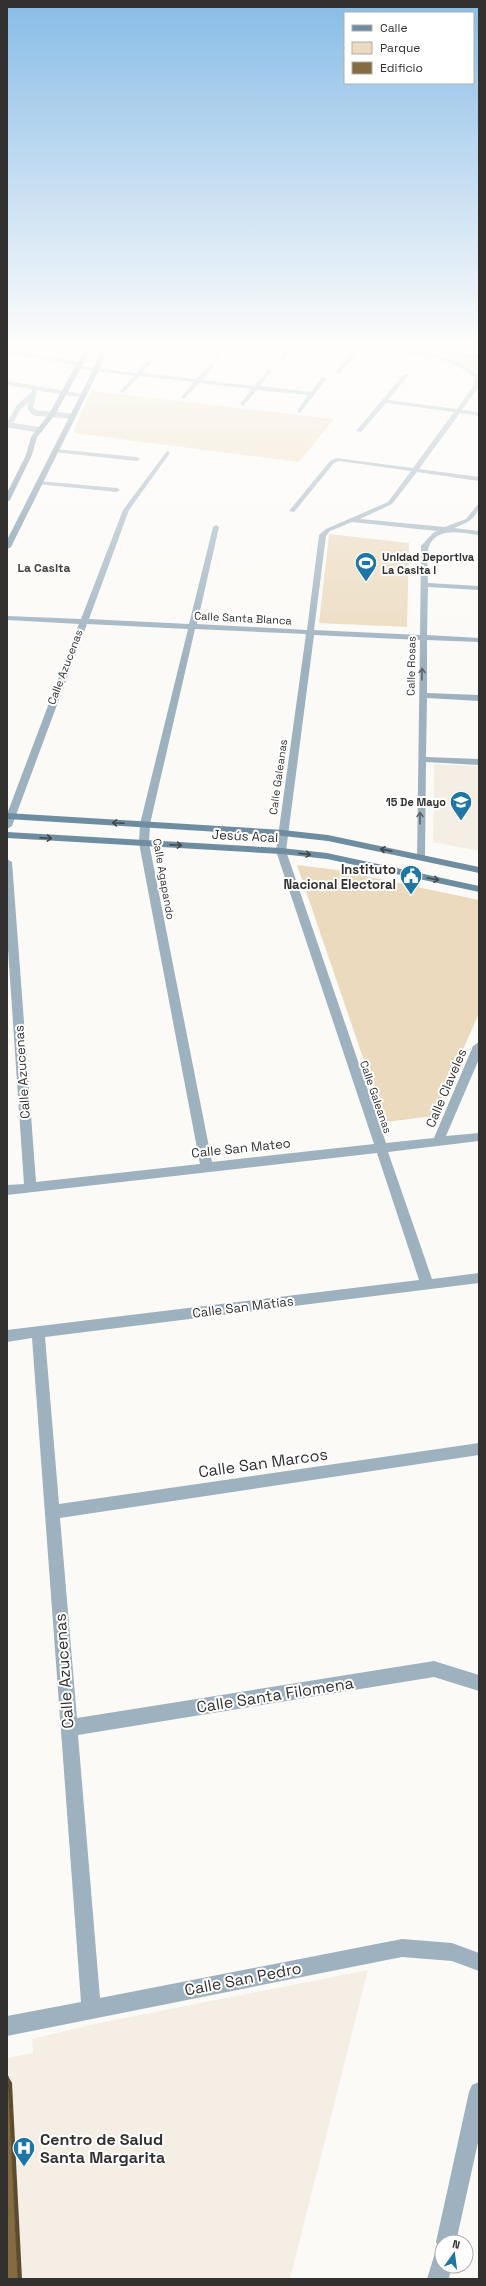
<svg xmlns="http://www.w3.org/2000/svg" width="486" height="2286" font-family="'Space Grotesk',sans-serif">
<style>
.built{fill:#f5eee5}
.green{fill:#ebdabe}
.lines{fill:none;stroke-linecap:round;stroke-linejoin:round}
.lane{stroke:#9db1bf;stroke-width:5.5}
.street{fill:#9db1bf;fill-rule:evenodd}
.secondary{fill:#6f8da1;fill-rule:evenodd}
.shaded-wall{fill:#5c4b2e}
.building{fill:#846b41;stroke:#5c4b2e}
.oneway{stroke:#5d6469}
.oneway2{stroke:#41484c}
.labels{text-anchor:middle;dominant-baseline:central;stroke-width:4;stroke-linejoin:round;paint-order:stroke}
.far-poi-label{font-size:11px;font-weight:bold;fill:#323130;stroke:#fff;text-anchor:start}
.far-street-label{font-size:11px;fill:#323130;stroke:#fff}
.far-neighbourhood-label{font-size:12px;font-weight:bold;fill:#43413f;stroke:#fff}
.street-label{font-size:13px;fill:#323130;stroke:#fff}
.poi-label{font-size:13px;font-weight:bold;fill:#323130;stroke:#fff;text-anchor:end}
.near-street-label{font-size:16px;fill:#323130;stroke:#fff}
.near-poi-label{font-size:16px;font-weight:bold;fill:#323130;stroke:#fff;text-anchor:start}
</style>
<rect width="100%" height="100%" fill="#fcfaf7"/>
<path class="built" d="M434 764 479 766V851L433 842Z
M368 1970 290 2279H7V2058L33 2053 32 2039 94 2024Z"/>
<path class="green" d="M459 356 479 359V374L472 368 458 362Z
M91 391 334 419 299 462 73 433Z
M329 534 409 543 407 627 319 623Z
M297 865 337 870 479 900V1013L434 1116 385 1122Z"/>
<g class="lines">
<path class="lane" d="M34 392 30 408 35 413 72 416
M32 395 18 408 9 425 40 430"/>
<path class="street" d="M155 347H160L152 357H148Z
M220 347H225L217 359H213Z
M287 347H292L283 361H279Z
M344 347C384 347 448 347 479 376L478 388 462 410 479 412V416L460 413 419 469 479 477V481L417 472 392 504 360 519 445 527 466 519 479 503C479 518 467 523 454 528L479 531V535C462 533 438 526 429 546 426 553 428 574 428 583L479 586V590L428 587 427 635 479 638V642L427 640V693L479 695V701L427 698 426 757 479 759V765L426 762 425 857 423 859H417L420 640 314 635 286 851 386 1143 434 1138 473 1046 479 1042V1059L446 1136 479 1133V1141L388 1152 432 1279 479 1273V1283L45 1337 59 1504 479 1443V1455L60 1518 77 1718 434 1661 479 1675V1691L434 1677 78 1735 100 1998 402 1939 452 1943 479 1953V1971L452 1961 402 1957 7 2036V2016L81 2002 32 1338 7 1342V1330L419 1280 377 1153 7 1195V1185L24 1184 7 935V859L12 862 36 1182 200 1164 139 843 140 824 188 629 87 624 12 826 7 829V814L79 624 7 620V616L81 619 123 510 167 451 170 453 129 510 89 619 189 624 213 527 216 525 219 527 197 624 307 630 319 535 326 529 388 502 411 471 339 461 334 463 294 512 289 511 330 461 336 458 413 468 454 412 386 403 361 432 356 431 404 374 409 375 388 400 457 409 472 388 475 378C445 351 397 353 359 350L339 374 336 372 353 349ZM352 522 437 531 433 533 421 546 420 635 314 630 326 536 330 531ZM195 629 306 634 276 851 374 1144 212 1162 149 843 150 824Z
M7 349 81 362 84 364 81 366 7 353Z
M444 351 479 355V359L442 354Z
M149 360 152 362 142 373 196 379 211 364 214 366 202 380 254 386 269 369 272 371 260 386 311 392 322 377 327 378 300 413 297 411 308 395 257 390 243 406 240 404 252 389 199 383 184 399 181 397 194 382 139 376 123 393 120 391 134 376 76 368 79 366 136 373Z
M7 381 83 394 86 396 83 398 7 385Z
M55 449 137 457 140 459 137 461 53 452V450Z
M39 481 117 488 120 490 117 492 37 484V482Z
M479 2082V2138L456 2242H442V2266H451L449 2279H427L435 2253 440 2250 436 2242 469 2092 472 2085Z"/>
<path class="secondary" d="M86 347H92L55 415 37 437 32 455 10 500 7 502V493L26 455 31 437 49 414Z
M102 347H108L99 370 11 547 7 549V540L93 370Z
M7 813 283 830 328 835 479 867V873L328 841 283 836 7 819Z
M7 832 281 848 327 853 479 886V892L327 859 281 854 7 838Z"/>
</g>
<path class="shaded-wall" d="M8 2076 12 2083 22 2279H18Z"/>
<path class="building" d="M7 2076H8L18 2279H7Z"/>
<defs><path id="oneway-shaft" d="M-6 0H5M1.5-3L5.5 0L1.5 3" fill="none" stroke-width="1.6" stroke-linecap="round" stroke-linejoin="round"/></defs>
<g class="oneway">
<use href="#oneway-shaft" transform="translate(422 674) rotate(-89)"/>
<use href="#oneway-shaft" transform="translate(420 818) rotate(-89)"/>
</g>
<g class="oneway2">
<use href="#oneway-shaft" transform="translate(118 823) rotate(-177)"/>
<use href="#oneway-shaft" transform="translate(46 838) rotate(3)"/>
<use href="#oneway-shaft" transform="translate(176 845) rotate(3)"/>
<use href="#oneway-shaft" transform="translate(386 850) rotate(-168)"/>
<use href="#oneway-shaft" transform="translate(305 854) rotate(7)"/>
<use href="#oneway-shaft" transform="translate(433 879) rotate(12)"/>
</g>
<linearGradient id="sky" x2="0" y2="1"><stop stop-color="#88bce7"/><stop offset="0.52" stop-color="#fefdfb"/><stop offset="1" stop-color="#fefdfb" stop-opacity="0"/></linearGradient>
<rect width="486" height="668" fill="url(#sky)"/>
<defs>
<g id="stadium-pin" transform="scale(1.15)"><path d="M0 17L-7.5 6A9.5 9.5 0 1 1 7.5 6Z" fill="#1e76a5" stroke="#fff"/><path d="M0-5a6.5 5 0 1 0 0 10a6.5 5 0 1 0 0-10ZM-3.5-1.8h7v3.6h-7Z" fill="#fff"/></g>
<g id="school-pin" transform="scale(1.15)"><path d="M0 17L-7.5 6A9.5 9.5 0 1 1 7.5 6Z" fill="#1e76a5" stroke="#fff"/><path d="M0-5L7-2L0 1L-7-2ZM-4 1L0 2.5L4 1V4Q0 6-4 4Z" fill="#fff"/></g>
<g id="civic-pin" transform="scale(1.15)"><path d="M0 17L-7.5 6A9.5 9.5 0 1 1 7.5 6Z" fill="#1e76a5" stroke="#fff"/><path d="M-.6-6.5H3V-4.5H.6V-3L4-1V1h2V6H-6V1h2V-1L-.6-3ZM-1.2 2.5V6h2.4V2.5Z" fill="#fff"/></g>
<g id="hospital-pin" transform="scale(1.15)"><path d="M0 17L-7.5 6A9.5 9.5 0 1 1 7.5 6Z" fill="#1e76a5" stroke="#fff"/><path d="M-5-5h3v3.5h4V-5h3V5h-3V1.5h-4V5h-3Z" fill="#fff"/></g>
</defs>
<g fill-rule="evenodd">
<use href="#stadium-pin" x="366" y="563"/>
<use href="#school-pin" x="461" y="802"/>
<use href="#civic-pin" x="411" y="876"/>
<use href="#hospital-pin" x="24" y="2148"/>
</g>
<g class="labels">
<g class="far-poi-label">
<text x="382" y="557">Unidad Deportiva<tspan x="382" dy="13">La Casita I</tspan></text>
<text x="446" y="802" text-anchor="end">15 De Mayo</text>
</g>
<g class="far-street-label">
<text transform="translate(243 618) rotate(3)">Calle Santa Blanca</text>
<text transform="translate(411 666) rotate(-89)">Calle Rosas</text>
<text transform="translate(65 667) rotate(-69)">Calle Azucenas</text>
<text transform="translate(278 777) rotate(-82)">Calle Galeanas</text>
<text transform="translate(164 879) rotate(80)">Calle Agapando</text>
<text transform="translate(376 1097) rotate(71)">Calle Galeanas</text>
</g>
<g class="far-neighbourhood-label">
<text x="44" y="568">La Casita</text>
</g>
<g class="street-label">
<text transform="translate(245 836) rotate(3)">Jesús Acal</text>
<text transform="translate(22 1072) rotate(-94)">Calle Azucenas</text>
<text transform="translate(446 1088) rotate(-67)">Calle Claveles</text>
<text transform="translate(241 1148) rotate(-6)">Calle San Mateo</text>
<text transform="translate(243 1307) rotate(-7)">Calle San Matías</text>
</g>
<g class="poi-label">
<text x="396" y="869">Instituto<tspan x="396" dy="15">Nacional Electoral</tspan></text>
</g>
<g class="near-street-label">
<text transform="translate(263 1463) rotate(-8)">Calle San Marcos</text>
<text transform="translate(64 1671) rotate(-94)">Calle Azucenas</text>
<text transform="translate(275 1695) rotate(-9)">Calle Santa Filomena</text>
<text transform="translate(243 1979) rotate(-11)">Calle San Pedro</text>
</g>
<g class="near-poi-label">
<text x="40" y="2139">Centro de Salud<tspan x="40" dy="18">Santa Margarita</tspan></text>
</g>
</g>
<rect width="486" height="2286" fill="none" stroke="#323130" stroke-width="16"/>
<rect x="344" y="12" width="130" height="72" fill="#ffffff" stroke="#adadac"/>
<rect x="352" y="25" width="20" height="6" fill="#6f8da1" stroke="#adadac"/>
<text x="380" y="32" font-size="12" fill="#323130">Calle</text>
<rect x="352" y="42" width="20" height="12" fill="#ebdabe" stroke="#adadac"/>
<text x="380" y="52" font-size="12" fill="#323130">Parque</text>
<rect x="352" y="62" width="20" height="12" fill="#846b41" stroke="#adadac"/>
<text x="380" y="72" font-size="12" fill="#323130">Edificio</text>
<g transform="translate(454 2254) rotate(14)"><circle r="19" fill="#ffffff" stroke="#adadac"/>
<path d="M0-3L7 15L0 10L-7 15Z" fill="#1e76a5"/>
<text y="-6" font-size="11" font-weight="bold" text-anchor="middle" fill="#323130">N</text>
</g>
</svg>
